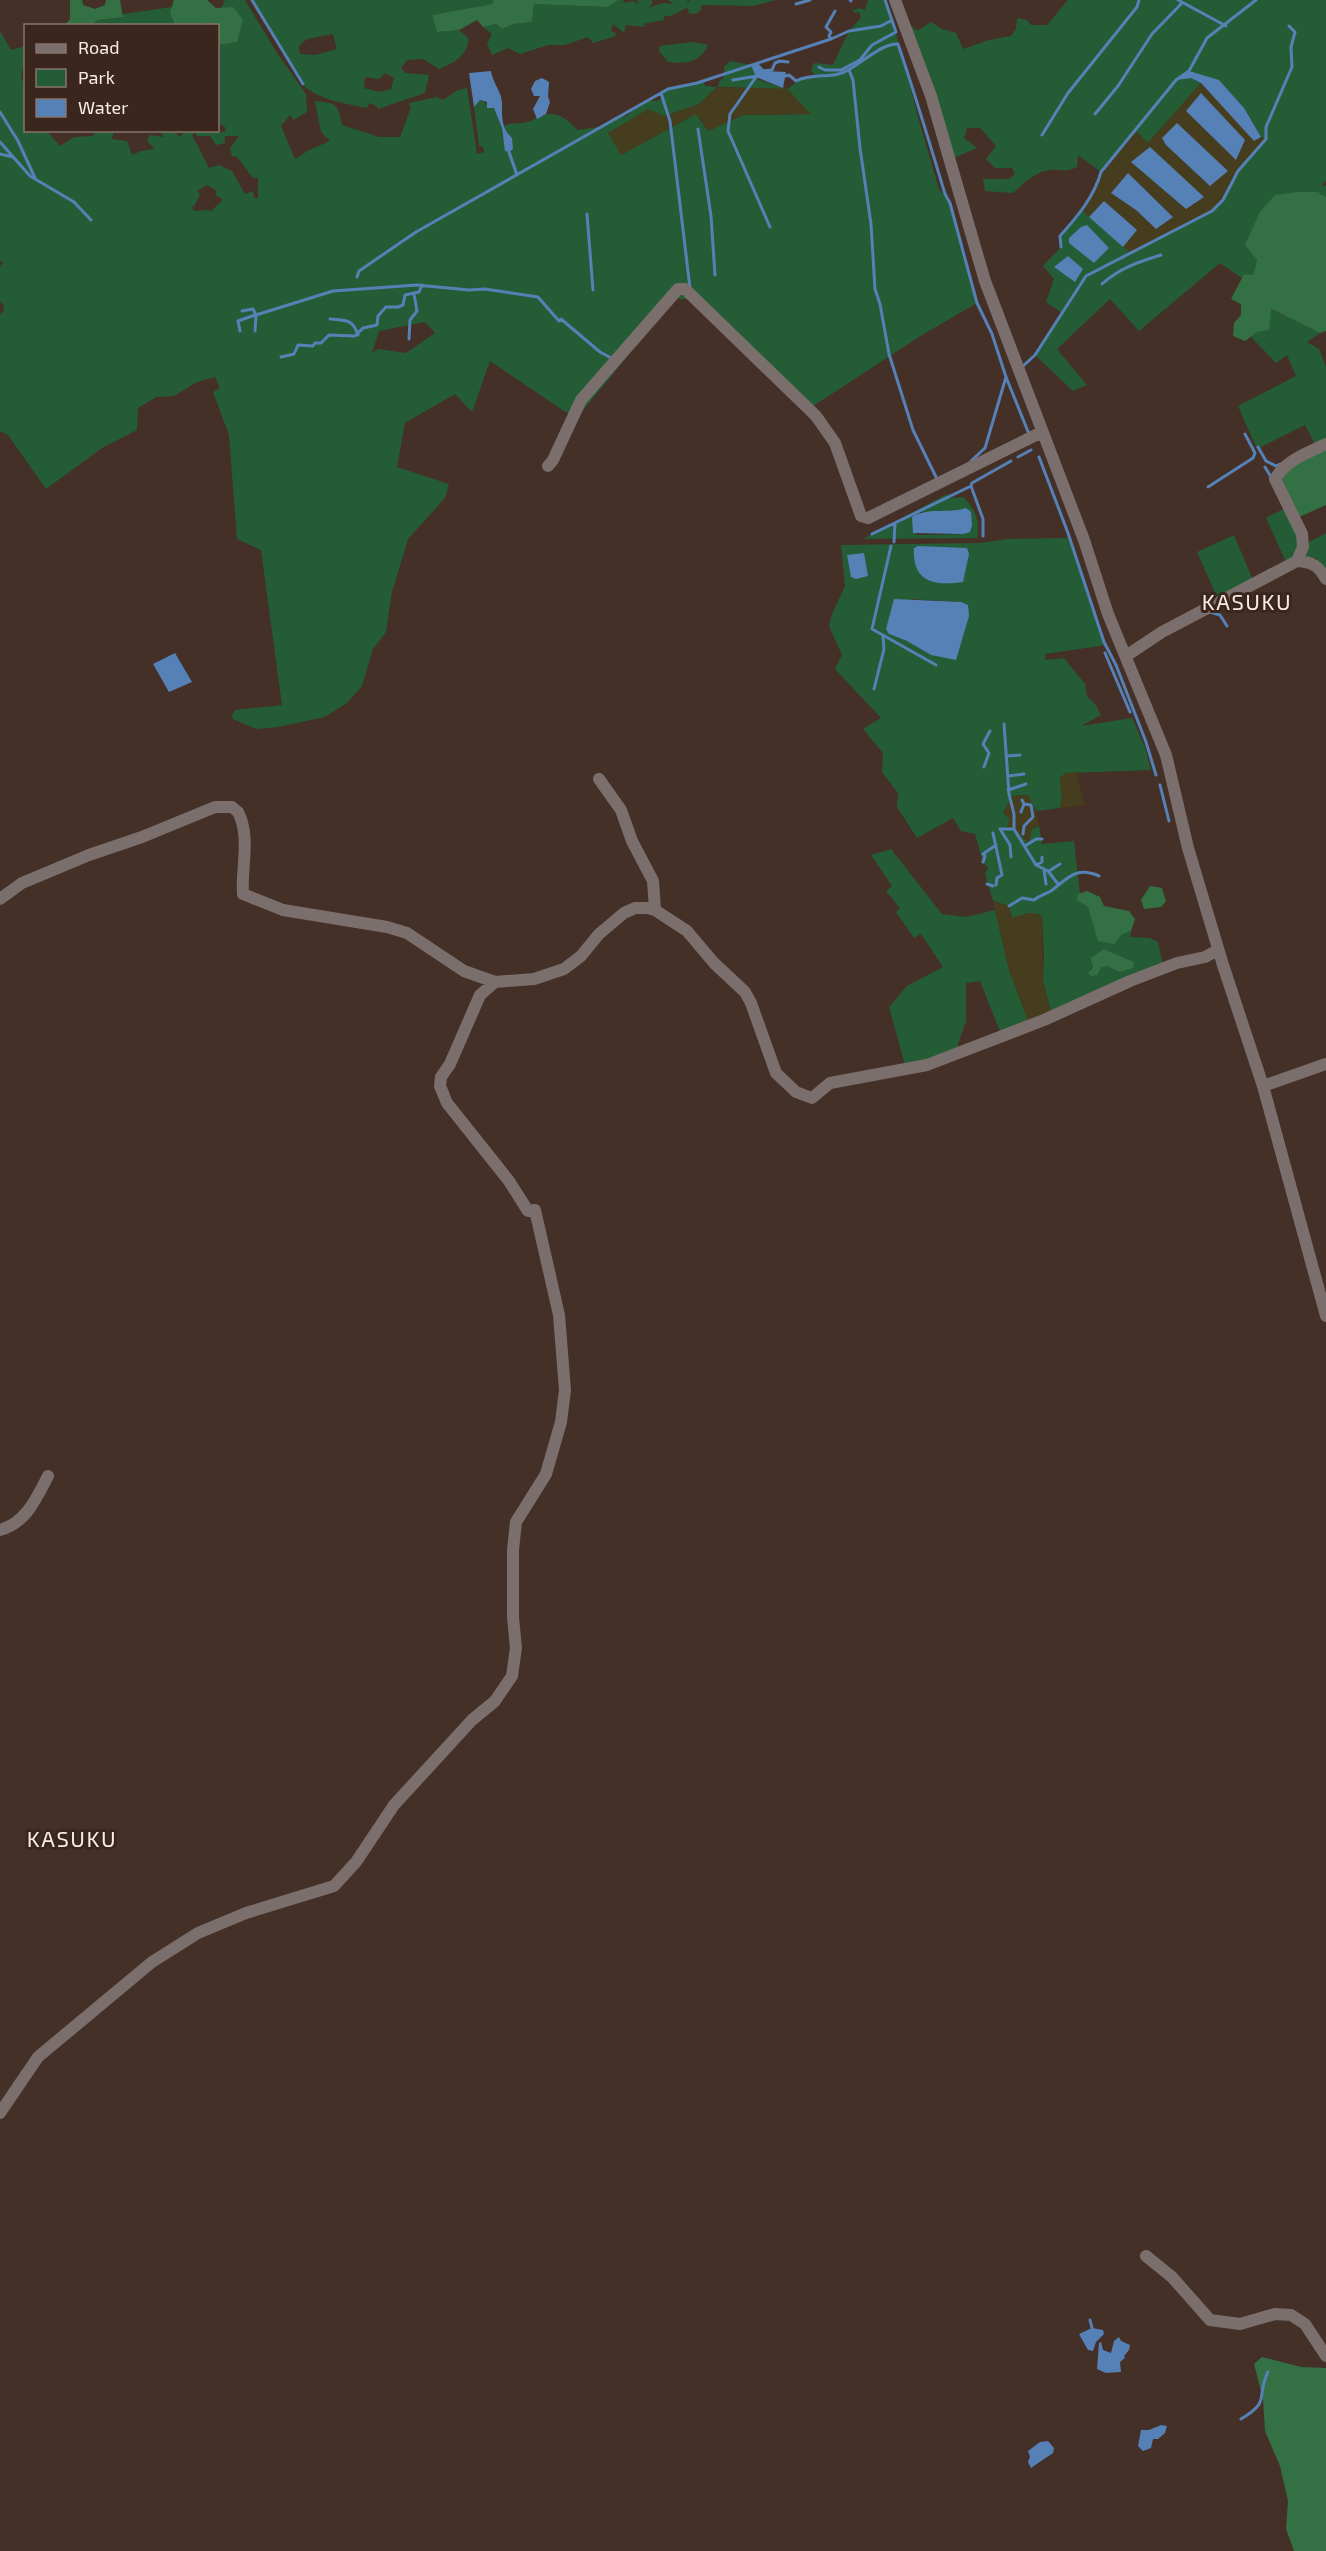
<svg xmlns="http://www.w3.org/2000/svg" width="1326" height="2551" font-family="'Exo 2',sans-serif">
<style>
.green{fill:#245d35;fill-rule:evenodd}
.forest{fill:#337144}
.sand{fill:#453d1d;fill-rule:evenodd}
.water{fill:#5581b7}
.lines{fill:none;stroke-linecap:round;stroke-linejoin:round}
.stream{stroke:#5581b7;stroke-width:3}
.minor{stroke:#7b6f6d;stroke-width:12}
.labels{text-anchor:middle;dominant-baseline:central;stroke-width:6;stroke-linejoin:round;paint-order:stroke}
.quarter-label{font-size:22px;letter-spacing:1.5px;fill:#f9ece6;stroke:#3a261d}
</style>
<rect width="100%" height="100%" fill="#443027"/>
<path class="green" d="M225 0H245L277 53 306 94 307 112 293 120 290 115 281 126 295 159 309 150 330 141 321 132 315 101C337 103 338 104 342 125L379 137H400L411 107 409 103 437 97 443 100 458 90 467 88 477 154 484 152 483 147 479 146 474 107 480 100 494 108 502 128 503 140 506 133 504 126C512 122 519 124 527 122 533 121 539 116 545 115 557 111 570 121 577 130L599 127 615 117 627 116C636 107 643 98 657 101L663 98 661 92 703 81 705 86 717 87 699 104 665 116 621 155 696 114 708 131 743 115 810 114 787 89 718 87 719 82 724 77V67L730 61 751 65 759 80 787 89 804 77 815 75 811 71 814 63 833 65 849 31 861 18 859 12 854 13 853 10 860 8 865 10 868 0H887L920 124 939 189 950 203 977 303 922 335 804 412 689 299H674L576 419 490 361 472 412 455 394 405 423 397 467 449 484 445 498 408 539 392 592 386 632 373 649 362 686 347 703 325 717 278 727 256 729 231 718 235 710 282 705 261 550 237 539 229 435 213 392 220 388 215 377 197 382 174 396 156 397 138 408 137 430 102 448 46 489 8 435 0 431V314L4 311 3 304 0 302V267L3 262 0 261V31L11 50 25 46V60L21 76 25 87 26 130 47 131 60 146 74 137 93 136 95 131H115L111 139 127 141 132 155 141 151 155 149 147 141 150 135 163 137 162 132 177 133 178 137 182 135 184 131H217L218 133 226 131 225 127 221 124 218 126V45L237 42 219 13ZM195 133 197 136H210L216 145 225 143V136H239L230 148 232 156 237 157 253 178H258V198H254L253 191 245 194 232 171 219 165 209 168 192 135ZM207 185 216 190V195L223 200 210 212 209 210 195 211 191 206 194 207 200 194 197 191ZM425 322 435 333 406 353 378 349 372 353 379 331Z
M251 0H493L492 4 432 15 437 32 459 30 469 39C465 58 455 62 439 69L423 59 407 60 401 68 406 73 429 75 425 93 378 109 377 106 369 103 367 108C347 104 321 100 305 87ZM333 34 337 49 315 55 300 54 299 46 307 39ZM385 73 394 78 391 89 379 92 364 88 365 77 379 79Z
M619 0H624L623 3 633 1 639 4 637 0H651L653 3 648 8 662 3 674 4 668 0H687L688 3 690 0H776L753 6 702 5 700 8 702 9 696 14 688 13 689 10 686 8 671 16H664V20L643 24 645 27 626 25 624 33 613 24 611 31 615 32 616 36 593 43 588 37 565 45H548L520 54 508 48 492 55 487 43 492 34 483 27 497 24 503 29 514 24 532 22 534 4 605 7Z
M1068 0H1326V181L1321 186 1326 185V197L1318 192H1299L1257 259 1253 275 1244 274 1242 278 1220 263 1139 331 1110 299 1057 349 1087 385 1073 391 1035 355 1062 313 1046 302 1054 279 1043 266 1061 247 1060 236 1082 210 1131 253 1212 211 1223 200 1238 171 1266 139 1261 137 1244 108 1219 80 1191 78 1201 83 1148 143 1135 131 1101 172 1078 155 1077 167C1064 173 1062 169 1050 170 1036 171 1023 184 1013 193L985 191 983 179H1009L1015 174 1012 168H995L986 159 996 146 980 128H967L964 138 977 148 945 162 905 19 917 31 931 22 942 29 956 33 963 49 989 40 1011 36 1016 29 1017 18 1027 20 1031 25H1047Z
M172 7 170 13 175 25 92 26 98 20 122 17 123 14Z
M693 42 708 45C700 63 685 64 668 62L659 51 660 46Z
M1270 309 1320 333 1307 342 1319 349 1326 367V439L1315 444 1305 425 1257 449 1238 406 1296 376 1287 355 1276 363 1251 337 1257 332Z
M947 494 950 498 963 497C976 510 980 520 977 538L863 539ZM966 508 963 534 916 535 920 512H954Z
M1285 508 1300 539 1295 558 1286 562 1266 518Z
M1326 533V570L1316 558H1303L1309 542Z
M1234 535 1253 580 1218 599 1197 552Z
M1069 538 1106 645 1045 654V660L1064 658 1085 684 1087 696 1096 705 1101 715 1081 726 1132 718 1145 747 1151 770 1066 773 1060 778 1062 798 1060 808 1036 811 1028 795 1012 796 1010 820 1006 830 1014 829 1029 843 1031 829 1039 826 1042 844 1074 841 1080 893 1078 894 1088 907 1094 925 1122 933 1131 931 1130 937 1150 938 1158 942 1163 965 1051 1012 1043 980 1044 955 1042 915 1029 913 1012 918 1009 906 993 901 985 874 988 868 983 862 975 834 961 831 953 818 917 838 897 807 898 793 882 772 883 753 863 729 881 718 835 669 842 655 829 626 832 614 845 586 841 545 980 543 1008 539ZM911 599 961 602 931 655 907 641 889 634ZM1104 949 1134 962 1119 972 1107 966 1088 973Z
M891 849 942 914 966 917 995 910 1009 970 1029 1023 1001 1034 980 981 966 983V1021L958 1044 959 1048 927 1061 905 1065 889 1007 907 986 943 967 921 934 914 938 896 912 900 908 886 891 892 886 871 855Z"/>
<path class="forest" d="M70 0H82L83 5 95 9 105 5 106 0H120L123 17 98 20 92 25H65L70 19Z
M174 0H207L216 8 233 7 243 20 237 42 218 45V26L204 25 203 23 197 25H175L170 13Z
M493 0H619L606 7 534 4 532 22 514 24 502 29 497 24 483 27 477 20 459 30 437 32 432 15 492 4Z
M1299 192H1318L1326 197V331L1320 333 1271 309 1269 330 1257 332 1245 341 1233 336 1234 323 1241 315V304L1231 299 1244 274 1253 275 1257 260 1245 245 1260 212 1275 195Z
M1326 448V505L1299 517 1282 481 1283 473 1295 463Z
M1150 886 1162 888 1166 901 1161 907 1144 909 1141 900Z
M1087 891 1100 897 1104 906 1129 911 1135 919 1131 931 1122 934 1114 944 1098 941 1088 907 1077 900 1078 894Z
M1104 949 1134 962 1133 968 1119 972 1107 966 1101 968 1097 975 1091 976 1088 973 1093 967 1091 958Z
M1262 2357 1301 2367 1326 2368V2551H1294L1286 2529 1288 2501 1280 2466 1265 2431 1263 2399 1254 2364Z"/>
<path class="sand" d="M1201 83 1254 140 1261 137 1266 139 1238 171 1223 200 1212 211 1131 253 1123 247 1137 230 1104 201 1089 217 1082 210 1097 185 1101 172 1135 130 1148 143ZM1201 93 1235 159 1186 111ZM1177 124 1228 171 1210 186 1166 145 1162 138ZM1128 173 1173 216 1155 229 1136 210 1111 193Z
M717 87 787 89 811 114 743 115 708 131 696 114 621 155 608 133 648 109 665 116 699 104Z
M1076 772 1085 805 1060 808 1062 798 1060 778 1066 773Z
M1028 795 1036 811 1039 826 1032 829 1028 843 1014 829 1005 830 1010 820 1003 813 1012 796Z
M993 901 1009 906 1012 918 1029 913 1042 915 1043 980 1051 1012 1029 1023 1009 970Z"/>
<path class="water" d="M758 63 765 71 786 72 783 88 756 77 751 65Z
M491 71C492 82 502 92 502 103 502 116 501 128 512 138L513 149 509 152 505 151 502 128 494 108H487V102L480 100 474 107 469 73Z
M1189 71 1219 80 1244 108 1261 137 1254 141 1201 83 1191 78 1176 80Z
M542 78 549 82 548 97 550 102 546 114 537 119 533 109 540 96H534L531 89 535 81Z
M1201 93 1245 140 1236 160 1186 111Z
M1177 123 1228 171 1210 186 1166 145 1162 138Z
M1150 147 1204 197 1186 209 1131 162Z
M1128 173 1173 217 1156 229 1136 210 1111 193Z
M1104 201 1137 230 1123 247 1089 217Z
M1087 225 1109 248 1094 263 1069 243V238L1081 227Z
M1068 256 1083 269 1075 282 1054 267Z
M966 508 971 512 972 525 970 532 963 534 913 533 912 517C927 507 948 514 966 508Z
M918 546 967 548 969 554 963 582C934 586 912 582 914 548Z
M864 553 868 576 856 579 851 577 847 555Z
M894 599 961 602 968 605 969 616 956 660 931 655 907 641 889 634 886 629Z
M175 653 192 682 169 692 153 664Z
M1092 2328 1103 2330 1104 2334 1096 2342 1093 2351 1088 2350 1079 2334Z
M1119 2337 1121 2341 1130 2345 1129 2350 1124 2356 1125 2358 1120 2362 1121 2372 1106 2373 1097 2369 1099 2343 1101 2342 1103 2350 1111 2353 1114 2341Z
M1161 2425 1167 2426 1165 2433 1158 2439H1153L1151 2448 1143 2451 1138 2446 1141 2430H1149Z
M1048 2441 1054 2448 1053 2453 1031 2468 1028 2462 1030 2457 1028 2451 1040 2442Z"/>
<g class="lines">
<path class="stream" d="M252 0 303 84
M850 0 851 1
M1178 0 1226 26
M796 4 810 0
M831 39 829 36 831 32 826 27 835 11
M819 67 825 70H841L860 60 872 45 896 32 885 0
M849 70 853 80 860 148 871 224 875 289 880 304 889 354 913 430 936 477
M761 71 772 70 775 63 780 61 788 62
M756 77 730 114 728 131 770 227
M782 77 789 75 796 81C813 72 834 80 850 69 864 61 883 43 898 44 915 94 930 144 945 194L950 203 977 303 992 334 1006 377 985 448 971 461
M733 80 757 76
M661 93 670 121 690 288
M0 112 18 141 35 178
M1095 114 1118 86 1152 34 1182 3
M698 129 711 216 715 275
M1042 135 1068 93 1137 7 1139 0
M0 142 30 176 74 202 91 220
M509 152 517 175
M0 154 13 157
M587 214 593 290
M1061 247 1060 236C1077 217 1094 197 1101 172L1176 80 1189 71 1207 38 1256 0
M357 277 359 271 416 232 668 89 697 83 831 39 849 31 881 26 892 20
M1102 284C1120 268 1138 262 1161 255
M242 311 253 309 256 315 333 291 417 285 469 290 485 289 538 297 559 321 561 319 600 352 613 359
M330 319C345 320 353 319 358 335
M240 331 238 321 255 315
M255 331 256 315
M409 339 410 320 417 311 414 294
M281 357 294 354 298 345 313 346 315 343H321L329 335 355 336 363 328 377 325 378 316 386 307H398L403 305 405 295 419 292 422 285
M1022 367 1035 355 1086 276 1212 211 1223 200 1238 171 1266 139V127L1292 67 1291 47 1295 32 1289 26
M1006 377 1029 434
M1258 447 1266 461 1276 466 1281 464
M1018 457 1031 450
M1039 457 1068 533 1104 642 1116 665 1146 742 1156 775
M1265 467 1271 477
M971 486 983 519V536
M1208 487 1253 458 1255 453 1245 434
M872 534 971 486 972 483 1011 461
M894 542 895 523
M891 546 872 629 936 665
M1210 612 1220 615 1227 626
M1105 653 1130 712
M874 689 884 649 883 636
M1004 724 1009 794 1014 814V829L1036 865 1048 871 1058 884
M1007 756 1020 755
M984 767 989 753 983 744 990 731
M1008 776 1024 774
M1160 785 1169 821
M1008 790 1026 784
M1021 812 1024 804 1022 800
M1000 829 1010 845 1011 857
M1000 829H1014
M993 833 1002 875 997 878 996 885
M1023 834 1024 826 1033 817 1031 805 1024 804
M1025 846 1036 839H1042
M983 862 985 856 983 854 996 845
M1036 865 1042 862V857
M1044 869 1046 884
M1049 871 1060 864
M987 884 993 886
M1009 906 1022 898 1034 900C1040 895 1046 894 1051 891 1068 878 1076 866 1099 876
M1090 2320 1092 2328
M1241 2419C1272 2400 1255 2399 1268 2372"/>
<path class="minor" d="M895 0 931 96 985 281 1084 540 1108 614 1166 755 1188 848 1223 965 1263 1086 1326 1316
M548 466 553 460 581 400 678 289H685L816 416 835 443 861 516 868 518 1042 432
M1297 561 1303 547 1302 534 1275 479C1286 460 1307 453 1326 444
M1126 656 1162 632 1297 561C1312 562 1318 565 1326 579
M599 779 621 810 632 841 653 881 655 910
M0 899 22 883 89 855 142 837 215 807H232L238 812C251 837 241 868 243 894L283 910 387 927 407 933 464 971 495 982 534 979 564 969 581 956 599 934 624 913 635 908H647L655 910 687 931 714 963 745 992 751 1003 776 1073 796 1092 812 1098 830 1083 927 1065 1044 1020 1130 981 1177 963 1205 957 1218 950
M1263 1086 1326 1064
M0 1530C26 1523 36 1499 48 1476
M0 2113 38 2057 152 1962 198 1933 246 1913 334 1886 356 1862 394 1805 472 1720 495 1701 512 1676 516 1648 513 1617V1550L516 1522 546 1474 561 1422 565 1390 559 1315 535 1210 528 1211 509 1181 447 1103 440 1086 441 1077 450 1064 480 995 495 982
M1146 2256 1172 2277 1210 2320 1240 2324 1275 2314 1291 2315 1305 2324 1326 2356"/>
</g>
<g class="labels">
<g class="quarter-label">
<text x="1247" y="601">KASUKU</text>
<text x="72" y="1838">KASUKU</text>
</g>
</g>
<rect x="24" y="24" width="195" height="108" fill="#3a261d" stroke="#86756d" stroke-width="1.5"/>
<rect x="36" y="44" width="30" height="9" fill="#7b6f6d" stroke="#86756d" stroke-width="1.5"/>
<text x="78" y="54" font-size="18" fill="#f9ece6">Road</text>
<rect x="36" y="69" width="30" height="18" fill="#245d35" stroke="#86756d" stroke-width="1.5"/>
<text x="78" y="84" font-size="18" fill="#f9ece6">Park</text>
<rect x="36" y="99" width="30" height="18" fill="#5581b7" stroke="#86756d" stroke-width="1.5"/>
<text x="78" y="114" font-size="18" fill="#f9ece6">Water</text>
</svg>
